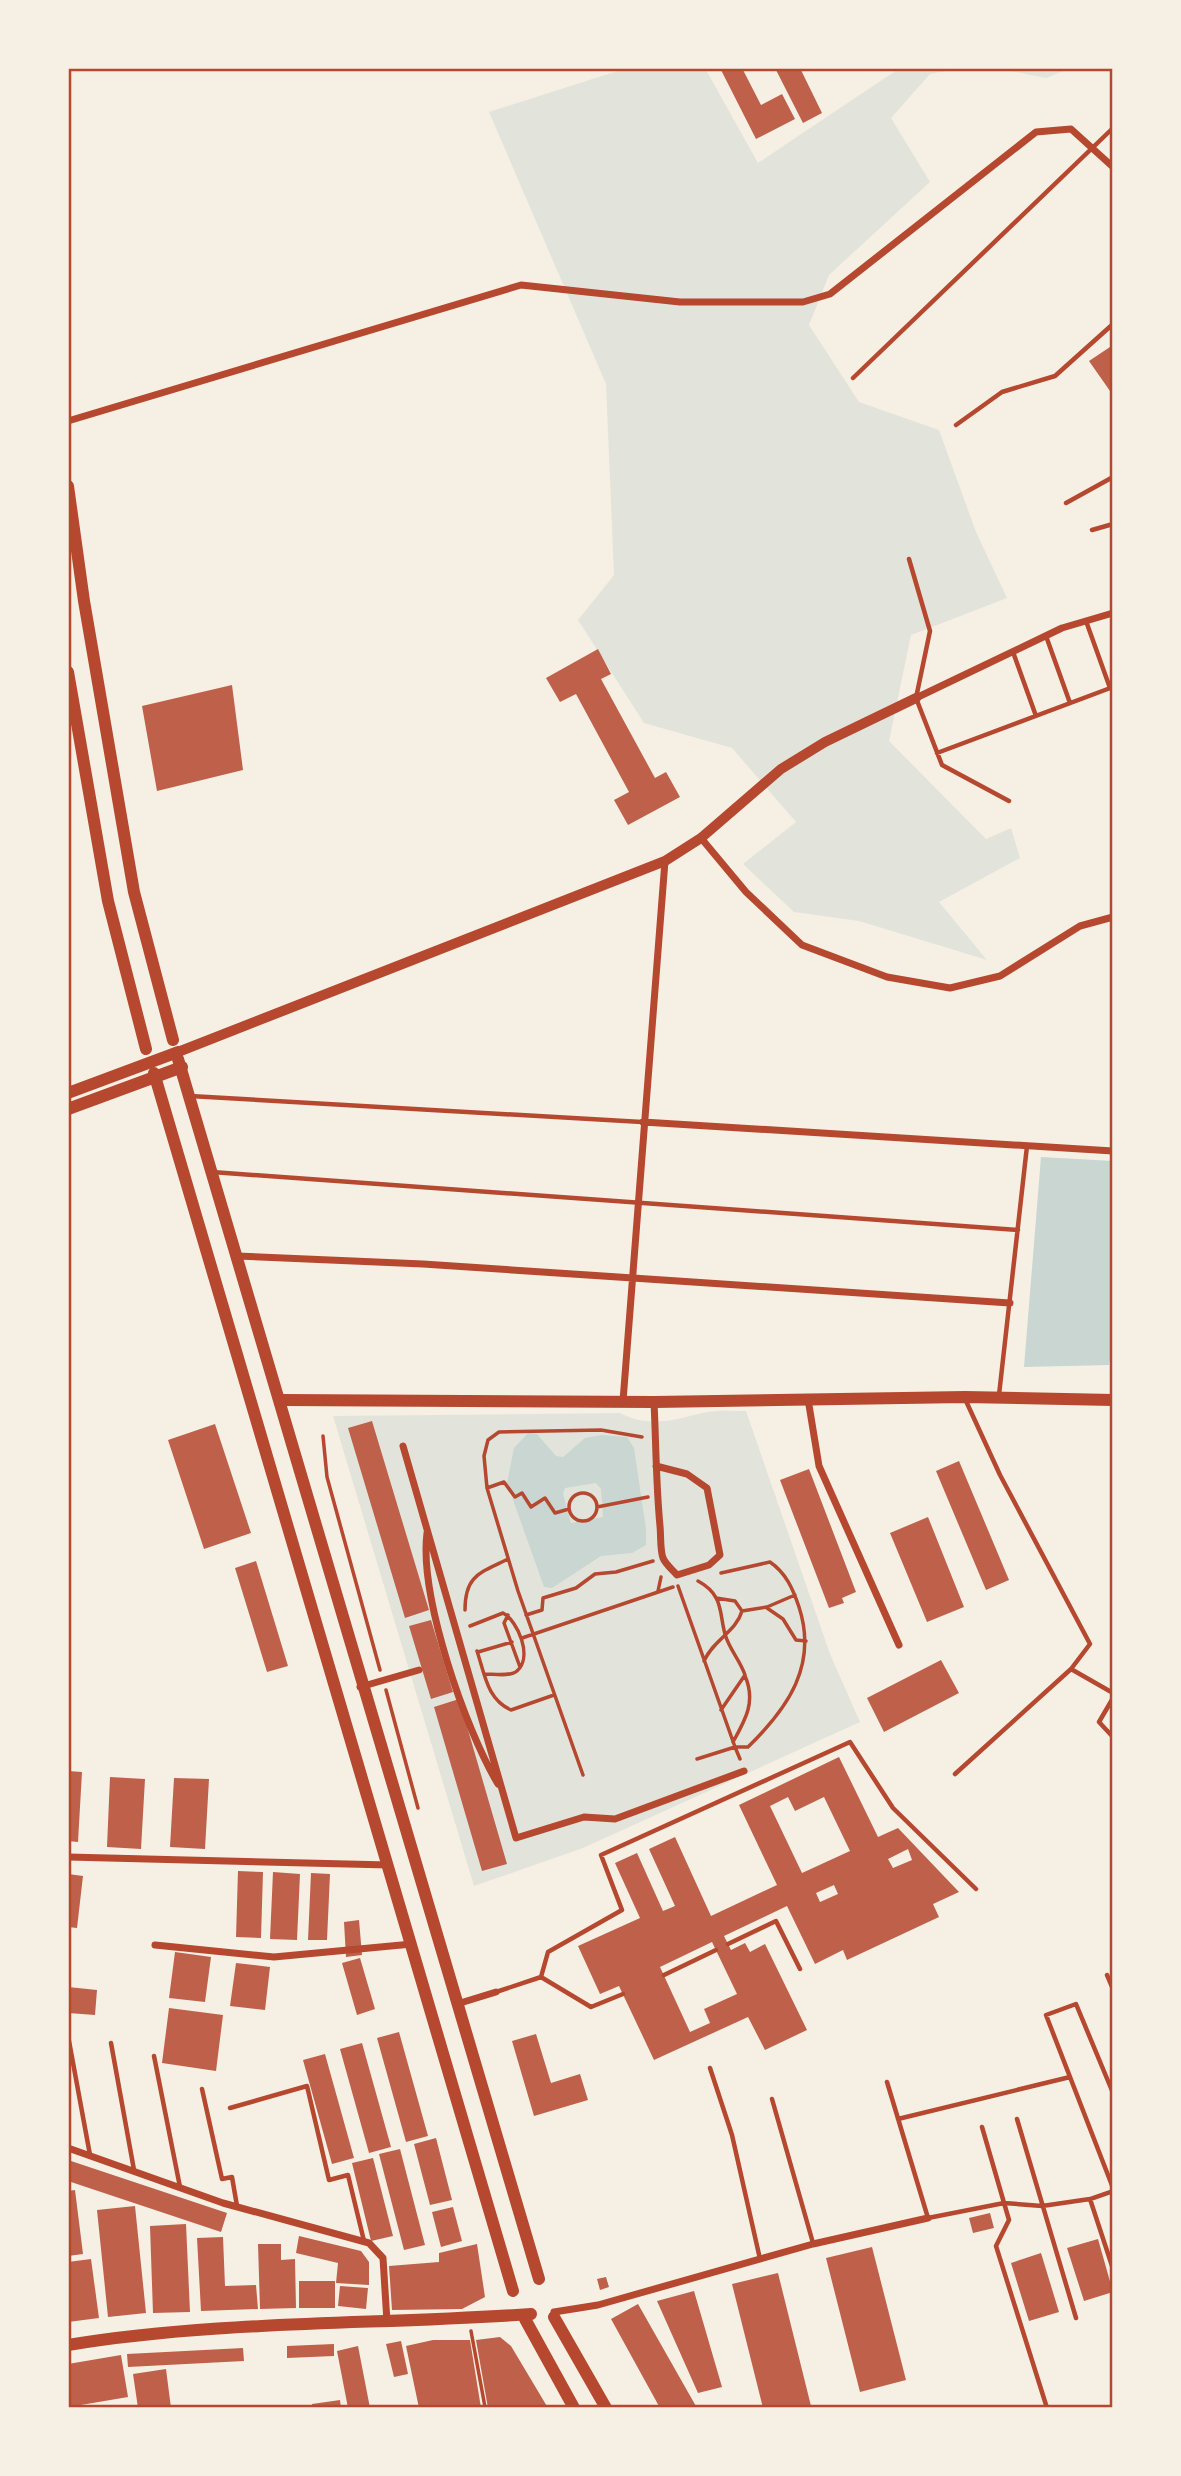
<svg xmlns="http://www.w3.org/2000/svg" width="1181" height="2476" font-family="'Asap Condensed',sans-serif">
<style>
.green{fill:#e2e4dc}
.water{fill:#c9d6d2;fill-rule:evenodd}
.building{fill:#bf614a;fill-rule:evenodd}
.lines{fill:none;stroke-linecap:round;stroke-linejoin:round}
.path{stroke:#b5482f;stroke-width:3.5}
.service{stroke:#b5482f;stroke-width:4.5}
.minor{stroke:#b5482f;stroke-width:7}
.tertiary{stroke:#b5482f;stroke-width:10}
.secondary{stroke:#b5482f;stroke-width:12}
.primary{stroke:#b5482f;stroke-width:12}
.neatline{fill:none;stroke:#b5482f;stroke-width:2.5}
</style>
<rect width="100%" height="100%" fill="#f6efe4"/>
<path class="green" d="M627 68H705L758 163 900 68H963L930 74 891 118 930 182 829 275 809 325 859 402 939 430 976 532 1007 598 911 635 889 741 986 839 1011 828 1020 858 939 902 987 960 859 921 794 912 743 864 796 822 732 748 644 723 578 620 614 575 606 384 489 112Z
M996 68H1071L1046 78Z
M746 1411 830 1654 860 1722 583 1848 474 1886 333 1416 620 1413C651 1429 675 1419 707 1412 719 1410 734 1411 746 1411Z"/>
<path class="water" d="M1041 1157 1113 1161V1335L1109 1365 1024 1367Z
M528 1433 537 1434 556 1456 563 1457 585 1438 602 1435 627 1437 634 1448 646 1529V1545L632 1553 601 1556 552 1588 544 1587 507 1483 514 1448ZM596 1483 601 1489 603 1517 571 1523 563 1494 565 1488Z"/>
<path class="building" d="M720 68H742L761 105 782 94 795 119 756 139Z
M775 68H800L822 113 803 123Z
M1113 345V390L1110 391 1089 361Z
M598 649 611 674 601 679 655 778 666 772 680 797 628 825 614 800 629 792 576 694 560 702 546 678Z
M232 685 243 770 157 791 142 706Z
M372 1421 429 1610 405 1618 348 1428Z
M215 1424 251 1533 204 1549 168 1440Z
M959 1461 1009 1580 986 1590 936 1471Z
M809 1469 856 1592 842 1598 844 1603 829 1608 780 1480Z
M928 1517 964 1607 927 1622 890 1533Z
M256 1561 288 1666 267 1672 235 1568Z
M431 1620 453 1692 431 1699 409 1626Z
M941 1660 959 1693 884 1732 867 1698Z
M459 1699 507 1864 482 1871 434 1707Z
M839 1757 878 1837 898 1828 959 1892 933 1904 939 1917 847 1960 843 1950 815 1964 787 1906 724 1936 731 1950 745 1943 750 1952 765 1944 807 2030 765 2050 748 2017 654 2060 619 1986 600 1994 578 1946 640 1918 615 1863 637 1853 663 1911 675 1906 649 1849 675 1837 711 1916 777 1885 739 1805ZM788 1797 795 1811 824 1797 850 1851 802 1873 770 1806ZM908 1849 912 1860 893 1868 888 1859ZM834 1885 838 1894 820 1902 816 1893ZM712 1942 737 1994 704 2009 710 2023 690 2032 660 1967Z
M68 1771 82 1772 78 1842 68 1841Z
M110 1777 145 1779 141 1849 107 1847Z
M174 1778 209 1779 205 1849 170 1847Z
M238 1871 263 1872 261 1938 236 1937Z
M273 1872 300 1874 297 1940 270 1939Z
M311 1873 330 1874 327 1940H308Z
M68 1874 83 1876 77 1928 68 1927Z
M359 1920 362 1955 346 1957 344 1922Z
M175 1952 211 1957 205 2002 169 1998Z
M360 1958 375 2009 357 2015 342 1963Z
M236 1963 270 1967 265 2010 230 2006Z
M68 1987 97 1990 95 2015 68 2013Z
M169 2008 223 2015 216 2071 162 2063Z
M399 2032 428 2136 406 2142 377 2038Z
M536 2034 551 2083 580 2074 588 2100 534 2116 512 2041Z
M362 2043 391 2147 369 2153 340 2049Z
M325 2054 354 2158 332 2164 303 2060Z
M436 2138 452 2200 430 2205 414 2144Z
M400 2149 425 2245 404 2250 379 2154Z
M373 2158 393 2236 371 2241 352 2163Z
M68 2160 227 2213 221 2232 68 2181Z
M75 2190 83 2254 68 2256V2191Z
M135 2206 146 2313 108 2317 97 2210Z
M453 2207 462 2241 441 2247 432 2212Z
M990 2213 994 2228 973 2233 969 2218Z
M186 2224 190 2312 153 2313 150 2226Z
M299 2236 361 2251 369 2262V2285L336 2283 338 2263 296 2253Z
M223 2237 225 2286 256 2285 258 2309 201 2311 197 2238Z
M1098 2239 1113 2292 1084 2301 1067 2248Z
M258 2244H281V2260L295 2259 296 2308 260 2309Z
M477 2244 485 2297 462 2309 392 2310 389 2266 439 2262V2253Z
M872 2247 906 2380 860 2392 826 2258Z
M1041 2253 1059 2312 1029 2321 1011 2263Z
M91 2259 99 2318 68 2322V2262Z
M778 2273 811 2406 805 2408H763L732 2284Z
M606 2277 609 2287 600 2290 597 2279Z
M299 2281H335V2308H299Z
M340 2286 368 2288 366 2309 338 2306Z
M694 2291 722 2387 698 2393 657 2301Z
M638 2304 697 2408H660L611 2319Z
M500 2337 511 2346 548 2408H488L476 2340Z
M433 2340H470L481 2408H419L406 2346Z
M401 2341 408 2374 394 2377 386 2344Z
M334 2344V2356L287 2358V2346Z
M358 2346 370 2408H348L337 2351Z
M243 2348 244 2361 128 2367 127 2354Z
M121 2355 128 2397 69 2407 68 2364Z
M166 2369 171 2408H138L133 2374Z
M340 2400 341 2408H312V2404Z"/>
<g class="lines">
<path class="path" d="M323 1436 327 1477 380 1670
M487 1488 504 1482 515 1497 522 1493 531 1507 545 1498 555 1513 569 1509
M569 1507a14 14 0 1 1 28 0a14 14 0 1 1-28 0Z
M597 1507 648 1497
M698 1581C724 1595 719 1613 725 1634 729 1649 740 1660 745 1675L721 1710
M678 1586 735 1747H748C788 1708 818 1665 799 1607 793 1589 786 1573 770 1562L721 1573
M658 1591 661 1577
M767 1608 783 1619 796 1640 806 1641
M465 1610C465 1575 480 1573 508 1559
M742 1611 767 1607 795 1595
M508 1615 504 1623 520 1667
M526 1615 542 1610 543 1598 576 1588 595 1574 616 1572 653 1561
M470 1626 503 1613C518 1621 533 1657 517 1671 510 1677 494 1674 485 1674
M522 1638 673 1587
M477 1651C485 1675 487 1699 511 1710L554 1695
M478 1652 512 1642
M704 1661C714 1639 736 1632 742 1611L735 1601 716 1598
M386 1690 418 1808
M733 1742C746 1719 756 1701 745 1676
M697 1759 735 1747 740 1759
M583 1775 518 1591 487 1488 484 1456 488 1440 499 1432 601 1430 642 1437
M471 2331 485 2407"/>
<path class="service" d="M853 378 1113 128
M956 425 1002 392 1055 376 1113 324
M1066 503 1113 477
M1092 530 1113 524
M909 559 930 631 916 698 942 765 1009 801
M1086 621 1110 688
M1046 636 1070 703
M1013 652 1036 716
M937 753 1113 687
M190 1096 642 1122
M212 1172 1018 1230
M999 1395 1027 1146
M966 1401 1000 1475 1090 1644 1071 1669 1113 1693
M1113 1698 1099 1722 1113 1737
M955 1774 1071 1669
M728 1944 776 1921 800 1969
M664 1975 716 1950
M1107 1975 1113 1989
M496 1992 541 1977
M623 1994 591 2007 541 1977 548 1952 622 1910 601 1855 850 1742 893 1808 976 1889
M69 2041 90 2155
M111 2043 134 2170
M154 2056 180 2187
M710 2068 732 2135 760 2259
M887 2082 928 2218 1004 2203 1042 2206 1090 2199 1113 2191
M202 2089 222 2179 232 2177 237 2206
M1113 2093 1076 2004 1046 2015 1113 2188
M772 2099 813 2243
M230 2108 307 2086 329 2180 348 2175 364 2241
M898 2119 1070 2077
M1017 2119 1076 2318
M982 2127 1009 2220 996 2246 1047 2408
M1090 2199 1113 2269"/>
<path class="minor" d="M68 421 521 285 680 302H803L830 294 1036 132 1071 129 1113 167
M916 698 1062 628 1113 613
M701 838 746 892 802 945 887 977 950 988 1000 976 1080 926 1113 917
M643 1122 1113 1151
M237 1256 423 1264 1010 1303
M808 1399 819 1466 899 1645
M623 1401 665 861
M654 1402C656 1443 656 1485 660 1526 661 1536 660 1550 663 1558 666 1565 673 1570 677 1575L709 1565 720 1555 707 1488 687 1474 656 1466
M403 1446 516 1838 584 1817 615 1819 744 1771
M427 1533C419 1596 465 1729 498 1784
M360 1687 419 1670
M68 1857 389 1865
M155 1945 274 1957 412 1944
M457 2004 496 1992
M68 2148 223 2203 369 2243 383 2258 387 2322
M554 2312 598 2305 813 2244 928 2218"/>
<path class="tertiary" d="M178 1052 665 861 701 838 781 769 825 742 916 698"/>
<path class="secondary" d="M68 1093 178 1052
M68 1109 182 1067
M282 1400 654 1402 965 1397 1113 1400
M68 2345C219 2320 378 2325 531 2314"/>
<path class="primary" d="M68 486 84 601 134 892 173 1040
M68 672 108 901 146 1049
M178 1059 539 2279
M154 1073 513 2291
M554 2317 606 2408
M525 2319 574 2408"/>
</g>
<rect width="1181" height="2476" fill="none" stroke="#f6efe4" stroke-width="140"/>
<rect x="70" y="70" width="1041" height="2336" class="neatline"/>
</svg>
